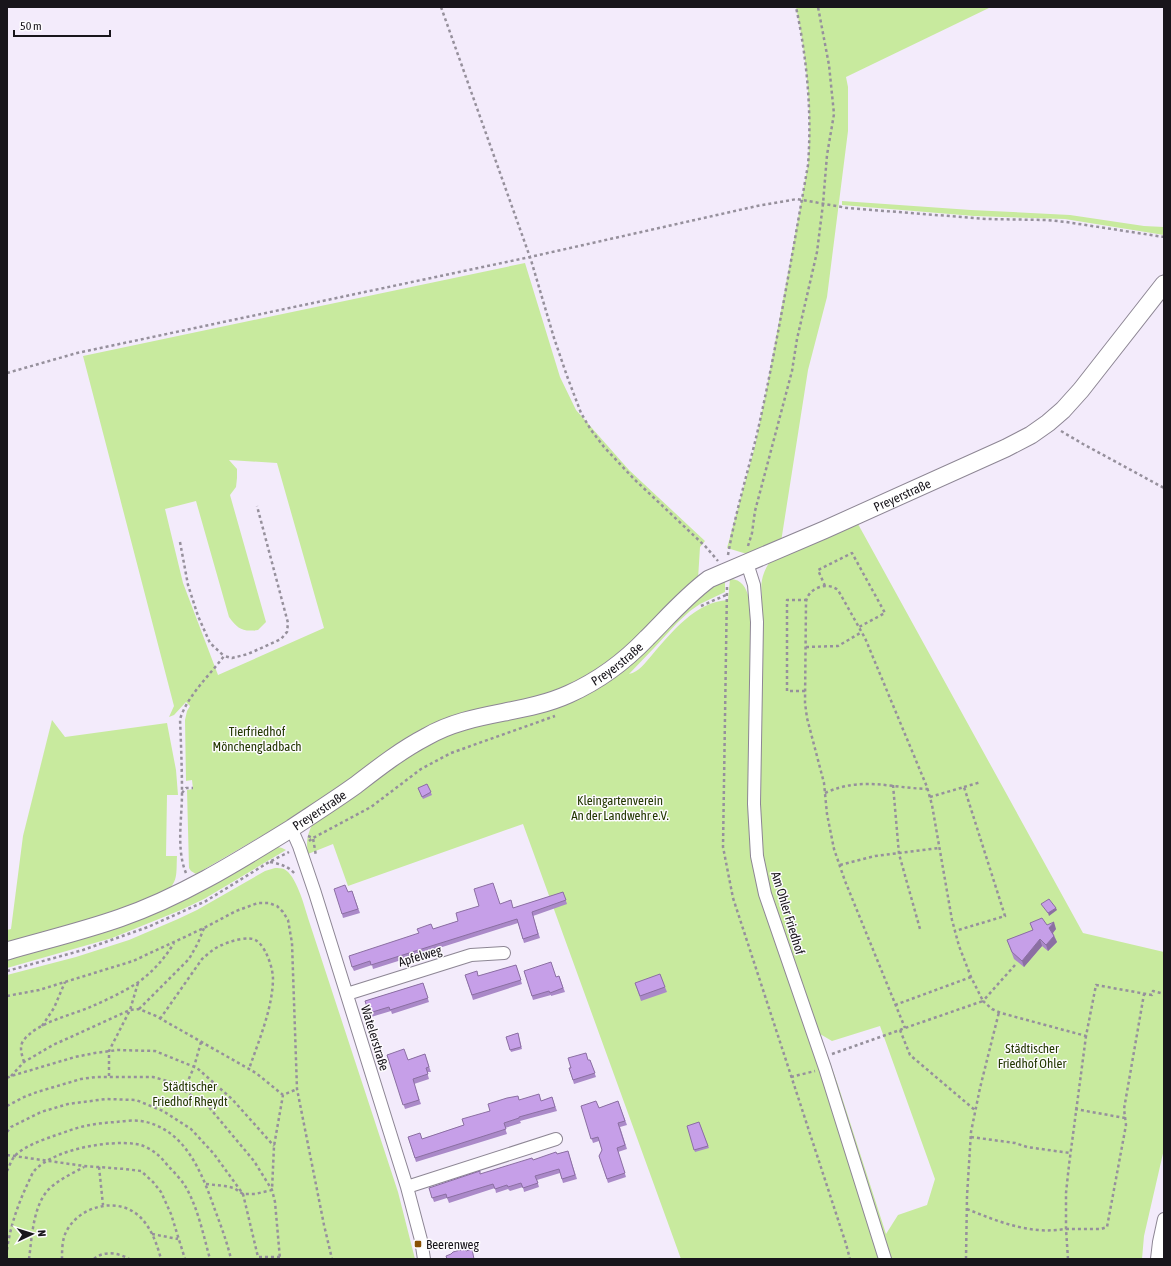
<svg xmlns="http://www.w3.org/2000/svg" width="1171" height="1266" font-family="'Asap Condensed',sans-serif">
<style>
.green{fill:#c8ea9e;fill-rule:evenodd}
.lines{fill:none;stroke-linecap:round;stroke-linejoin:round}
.minor-casing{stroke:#8d8694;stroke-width:14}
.secondary-casing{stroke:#8d8694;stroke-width:19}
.path{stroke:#96909c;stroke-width:2.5;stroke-dasharray:3 3;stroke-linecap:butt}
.minor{stroke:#fff;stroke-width:12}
.secondary{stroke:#fff;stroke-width:17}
.wall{fill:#aa89c8}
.shaded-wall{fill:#8b6fa2}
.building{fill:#c69fe8;stroke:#8b6fa2}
.poi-dot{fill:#895104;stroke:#fdfbfe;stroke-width:1.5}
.labels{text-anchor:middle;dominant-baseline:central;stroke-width:3;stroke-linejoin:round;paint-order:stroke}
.street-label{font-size:13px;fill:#18151b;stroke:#fdfbfe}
.park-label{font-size:13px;fill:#233700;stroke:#fdfbfe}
.poi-label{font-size:13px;fill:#18151b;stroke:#fdfbfe;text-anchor:start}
</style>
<rect width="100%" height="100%" fill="#f3ebfb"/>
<path class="green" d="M796 7H991L846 77 848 87V131L827 297 808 370 781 542 748 555 747 554 727 548 755 446 766 392 808 165C812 112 807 59 796 7Z
M842 201 971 210 1070 215 1144 226 1164 227V235L1065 219 974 216 842 205Z
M525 263 560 377 576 410 629 470 705 541 700 547 698 579 659 617 610 662 570 685 549 694 471 712 352 779 277 827 196 874 191 871 189 868 187 790 193 789 192 780 186 781 185 720 187 711 190 706 186 702 174 715 169 717 174 706 83 356ZM229 460 277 463 324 628 218 675 183 583 165 509 196 501 229 617C238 629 242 632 258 630L266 622 230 495 236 487 237 478V469Z
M857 520 858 524 1083 933 1164 952V1149L1144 1236 1142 1259H681L523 824 348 886 333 844 308 854C306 843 307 835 312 825L376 777 446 733 558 705 698 594 724 579 725 582V592L700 604 690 611 677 623 654 648 629 674C639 672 645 663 652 655 672 632 695 602 728 600L730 579C742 579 746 588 749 598L762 597C760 584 762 574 769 563ZM880 1026 935 1179 927 1205 898 1215 886 1234 838 1085 820 1034 832 1041Z
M52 720 65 737 167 723 176 770 178 795H167L166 856H177C176 872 179 884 164 892L86 922 7 944V930L11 929 23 836Z
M274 846 282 848 286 850 204 899 181 910 112 938 7 968V957Z
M275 868C278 868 281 868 284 869 296 875 304 905 308 918L398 1192 415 1259H7V975L76 957 129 940 178 919 197 910 265 871Z"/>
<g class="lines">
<g class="minor-casing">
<path id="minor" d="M747 563 754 585 757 622 754 804 757 856 765 894 825 1068 885 1259
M291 828 299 846 315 893 407 1187 421 1240 424 1259
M347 994 471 955 504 953
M407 1187 556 1139
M1157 1259 1159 1242 1164 1219"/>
</g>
<g class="secondary-casing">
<g id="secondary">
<path id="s1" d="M7 951C45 940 83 931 120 918 181 897 237 862 292 828 313 814 335 800 356 785 378 768 401 750 426 737 470 711 523 715 569 694 598 681 625 661 647 638 667 618 686 596 709 579L824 530 1006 448 1031 435 1048 423 1063 410 1081 390 1164 284"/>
</g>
</g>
<path class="path" d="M441 7 531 260 554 338 567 376 581 413 591 430 604 447 634 479 706 547 718 561
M7 373 77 353 530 257 757 206 797 199 847 208 987 219 1047 220 1066 222 1164 237
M1061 431 1083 444 1164 488
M180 542 188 585 198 616 210 643 224 656
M748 546 752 533 755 511 792 371 797 339 817 252 823 204 827 155 834 114 829 65 818 7
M728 555C736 508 751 463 761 416 779 333 793 249 808 165 812 112 807 59 796 7
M825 586 818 570 852 553 885 613 859 627
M727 587 723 847 733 898 846 1244 850 1259
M701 606 726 595
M806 647 838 646 862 632
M805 691H787V600H806
M893 785 899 854 920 929
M964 787 981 782
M182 793 186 788H193
M825 793C862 776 890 788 928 789
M930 797 964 787 1005 916 955 931
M308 836 313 838 371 807 421 769 451 753 555 716
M309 841 313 838 316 856
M270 862C280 864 288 866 295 874
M840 865 875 856 939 848
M186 873C176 849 182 819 182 793 182 769 181 744 180 719 188 695 209 676 224 656L232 658 248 654 281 639 287 632 288 623 257 506
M1015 965 983 1001 992 1009 1001 1013 1086 1036 1096 985 1152 995 1153 991 1164 994
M7 971 83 950 148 927 206 901 269 862 289 852
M7 996 39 990 133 961 204 928 236 911 258 903H269L277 906 283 912 288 920 292 943 297 1089 324 1225 332 1259
M895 1005 971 977
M139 1009 189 959 198 943 204 928
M160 1019 202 959C208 954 214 948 222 945 230 941 250 935 257 941 261 944 264 949 266 953 270 961 273 971 273 980 272 1010 259 1040 249 1069
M42 1026 54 1008 65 982
M900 1030 910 1055 976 1111
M832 1054 900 1030 905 1028 983 1001 971 977 959 946 952 920 932 805 927 787 865 638 838 590C827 581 808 588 806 602L805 703 807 718 824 783 827 814 834 849 845 881 905 1028
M24 1062C22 1055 19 1048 23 1041 36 1023 68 1016 88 1008 104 1001 122 993 137 983 152 973 165 958 174 943
M11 1076 24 1062 53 1045 130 1010 139 1009 156 1016 256 1073 283 1095
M109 1076V1051L130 1010 138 983
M791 1077 815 1071
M7 1078 11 1076 75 1057 95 1053 118 1050 155 1051 197 1068 232 1099 274 1146
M184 1090 194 1067 201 1042
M7 1106 24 1097 37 1092 81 1079 96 1077H153L171 1082 208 1106 254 1161 272 1190 275 1202 280 1259
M1075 1109 1125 1118
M7 1132 11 1127 41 1112 68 1104 106 1099 136 1100 163 1111 191 1129 214 1154 243 1194 258 1257H280
M971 1137 1015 1143 1027 1147 1070 1153
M7 1155 84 1166 125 1169 141 1171 153 1182 161 1192 171 1214 185 1259
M99 1167 103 1205
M7 1171C9 1167 11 1161 14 1157 23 1145 54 1136 68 1131 84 1125 100 1123 116 1122 124 1121 133 1120 141 1121 185 1128 202 1173 215 1210 221 1226 227 1242 231 1259
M206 1184 225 1186 234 1188 243 1194H255L272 1190 274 1146 283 1095 297 1089
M967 1209C989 1218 1014 1228 1038 1230 1048 1231 1057 1230 1066 1229V1193L1069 1165 1086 1036
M152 1234 178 1239
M7 1250C10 1227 18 1204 28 1183 30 1179 32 1173 35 1170 55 1149 108 1140 136 1144 144 1145 152 1150 158 1155 162 1158 166 1164 170 1168 175 1173 180 1179 184 1184 198 1207 203 1234 210 1259
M29 1259C32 1237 33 1204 50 1188 60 1179 73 1173 84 1167
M62 1259C62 1251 62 1240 66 1232 79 1206 117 1196 139 1216 151 1227 157 1244 161 1259
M94 1259C104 1250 119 1253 129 1259
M966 1259 967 1196 971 1132 980 1088 999 1012
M1068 1259 1066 1229H1101L1107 1227 1126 1125 1124 1109 1144 994"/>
<use href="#minor" class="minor"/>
<use href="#secondary" class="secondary"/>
</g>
<path class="wall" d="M427 784 432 795 423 799 418 788Z
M352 891 360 913 343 918 342 914 348 892Z
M563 892 567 904 533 916 540 938 524 943 518 923 373 969 372 965 354 971 352 967 433 929 458 921 500 904 514 908Z
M1030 923 1047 925 1056 929 1053 933 1057 942 1048 951 1042 946 1024 967 1014 959 1007 940 1033 930Z
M516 965 522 984 473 1000 465 975 479 976Z
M524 971 556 977 559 976 565 992 551 996V995L533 1000Z
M423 983 429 1002 392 1014 391 1011 371 1017 365 1001Z
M635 983 665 987 667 992 641 1001Z
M518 1033 522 1049 511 1052 506 1037Z
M425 1054 431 1072H427L429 1079 414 1084 421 1104 405 1109 387 1055 408 1060Z
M590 1060 596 1077 574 1084 569 1068Z
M552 1097 557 1111 520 1121 521 1123 505 1128 507 1134 416 1162 408 1137 422 1139 464 1125 490 1111 519 1100 541 1101Z
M618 1101 627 1125 620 1127 627 1149 618 1152 626 1177 608 1183 599 1156 602 1150 599 1141 593 1143 581 1106 599 1108Z
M699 1122 709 1148 695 1152 687 1126Z
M568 1151 577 1179 563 1183 560 1173 537 1180 539 1187 524 1192 523 1187 510 1191 508 1189 496 1193 495 1188 449 1203 447 1198 434 1202 429 1188Z"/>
<path class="shaded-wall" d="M1056 908 1057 910 1049 916 1048 913Z
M1054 922 1056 929 1051 935 1049 928Z
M1054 936 1057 942 1048 951 1046 945Z
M1040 939 1042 946 1024 967 1022 961Z"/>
<path class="building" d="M427 784 431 792 422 797 418 788Z
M493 883 500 904 511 900 513 908 563 892 566 900 532 912 538 934 523 939 517 919 371 965 370 961 352 967 349 956 419 933 417 929 431 924 433 929 458 921 456 913 479 906 474 889Z
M345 885 348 892 352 891 358 909 342 914 334 889Z
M1049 899 1056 908 1048 913 1041 904Z
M1042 918 1047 925 1054 922 1049 928 1054 936 1046 945 1040 939 1022 961 1012 952 1007 940 1033 930 1030 923Z
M551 962 556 977 559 976 563 988 550 993 549 991 532 996 524 971Z
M516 965 521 980 472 995 465 975 477 971 478 976Z
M660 974 665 987 640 996 635 983Z
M423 983 428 998 390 1010 389 1007 369 1013 365 1001Z
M518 1033 521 1047 510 1050 506 1037Z
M404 1049 408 1060 425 1054 429 1067 426 1068 428 1074 413 1079 419 1100 403 1105 387 1055Z
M586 1053 588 1060H590L595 1073 573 1080 569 1068H571L568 1058Z
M539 1094 541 1101 552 1097 555 1107 519 1117V1118L504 1123 506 1129 415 1158 408 1137 420 1133 422 1139 464 1125 462 1119 490 1111 488 1104 507 1098 518 1096 519 1100Z
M596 1101 599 1108 618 1101 625 1121 618 1123 625 1145 617 1148 625 1173 607 1179 599 1156 602 1150 598 1137 591 1139 581 1106Z
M699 1122 708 1146 694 1150 687 1126Z
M568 1151 575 1175 562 1179 559 1169 535 1176 538 1183 523 1188 521 1183 508 1187 507 1185 495 1189 493 1184 447 1198 446 1194 432 1198 429 1188 480 1171V1174L532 1158 533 1160 556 1152 557 1154Z
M464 1249 466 1251 472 1249 474 1259H447L446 1256 451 1254 453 1252Z"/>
<rect class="poi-dot" x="414" y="1240" width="8" height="8" rx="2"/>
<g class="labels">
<g class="street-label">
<text stroke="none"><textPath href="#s1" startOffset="1017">Preyerstraße</textPath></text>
<text stroke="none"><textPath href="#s1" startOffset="681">Preyerstraße</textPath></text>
<text stroke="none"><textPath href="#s1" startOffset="345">Preyerstraße</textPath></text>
<text transform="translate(788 913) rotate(73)">Am Ohler Friedhof</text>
<text transform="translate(420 956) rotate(-17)">Apfelweg</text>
<text transform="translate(375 1038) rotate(73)">Watelerstraße</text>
</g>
<g class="park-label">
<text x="257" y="731">Tierfriedhof<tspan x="257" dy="15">Mönchengladbach</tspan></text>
<text x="620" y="800">Kleingartenverein<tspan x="620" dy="15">An der Landwehr e.V.</tspan></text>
<text x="1032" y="1048">Städtischer<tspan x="1032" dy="15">Friedhof Ohler</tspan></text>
<text x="190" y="1086">Städtischer<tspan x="190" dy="15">Friedhof Rheydt</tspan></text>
</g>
<g class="poi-label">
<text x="426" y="1244">Beerenweg</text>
</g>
</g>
<rect width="1171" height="1266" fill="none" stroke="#18151b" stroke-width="16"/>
<g transform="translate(32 1234) rotate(86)" stroke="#fdfbfe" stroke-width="3" paint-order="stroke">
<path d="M0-3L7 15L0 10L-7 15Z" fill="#18151b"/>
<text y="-6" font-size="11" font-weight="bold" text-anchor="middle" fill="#18151b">N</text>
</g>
<path d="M14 30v6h96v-6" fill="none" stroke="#18151b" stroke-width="2"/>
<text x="20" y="30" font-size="12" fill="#18151b" stroke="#fdfbfe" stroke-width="3" paint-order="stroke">50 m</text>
</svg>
